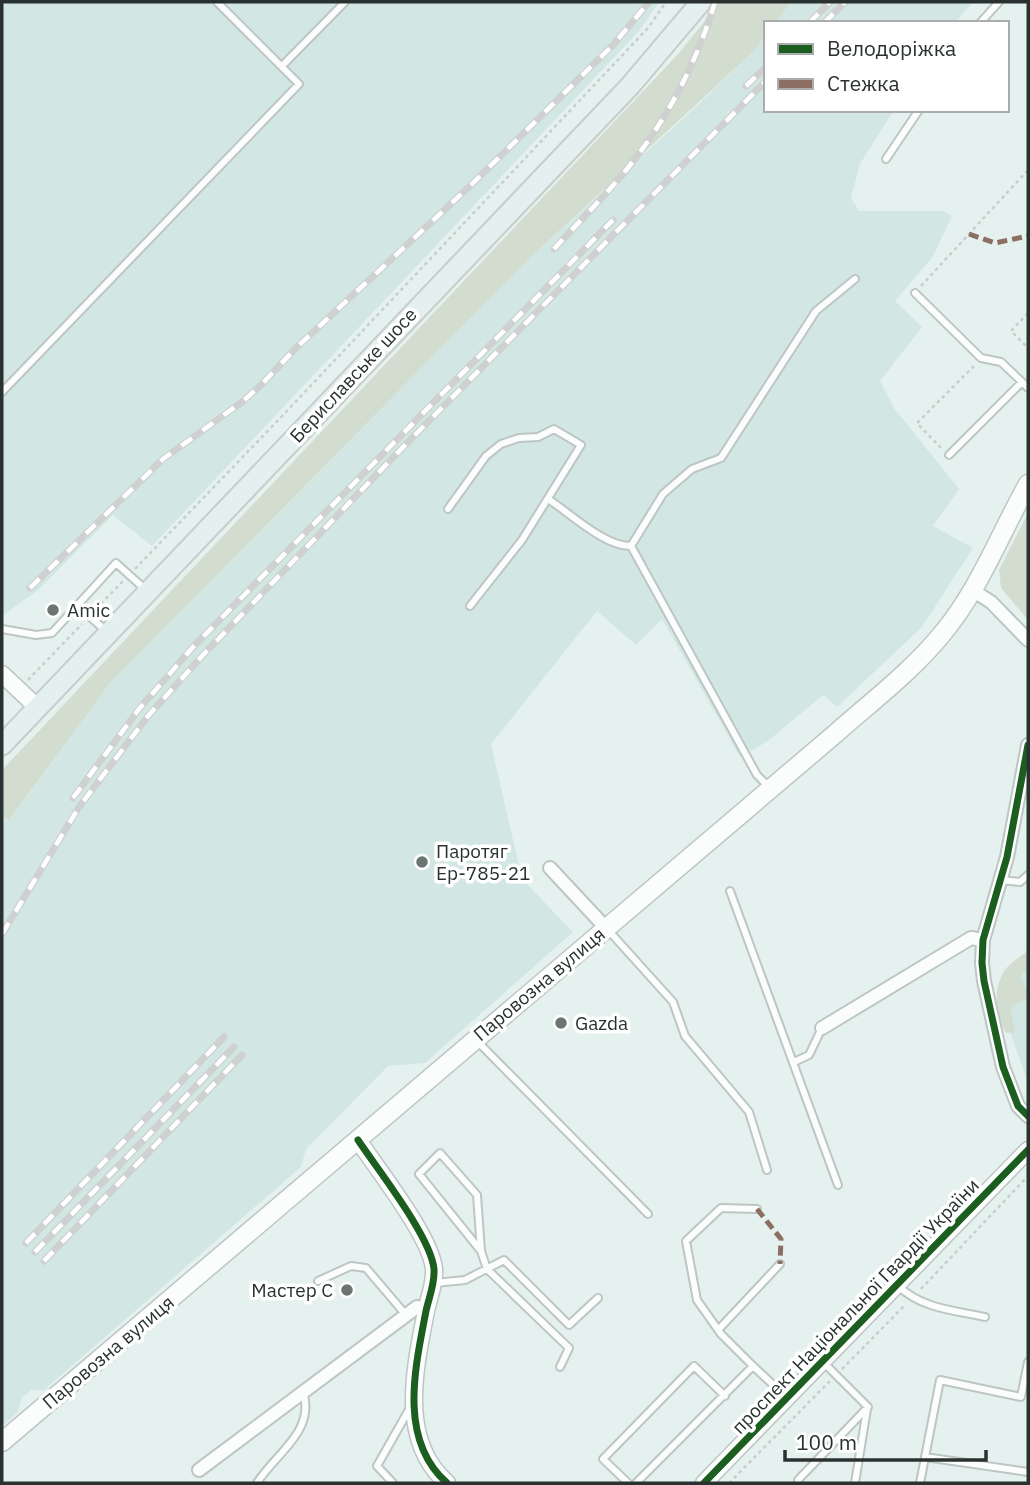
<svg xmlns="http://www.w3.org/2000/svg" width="1030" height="1485" font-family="'IBM Plex Sans',sans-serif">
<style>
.built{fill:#d2e7e3}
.green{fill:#d2dccf}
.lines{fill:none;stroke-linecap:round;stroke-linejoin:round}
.service-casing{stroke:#bdc6c4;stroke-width:10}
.minor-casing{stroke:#bdc6c4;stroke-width:16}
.tertiary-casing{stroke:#bdc6c4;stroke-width:19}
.secondary-casing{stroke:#bdc6c4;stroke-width:21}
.primary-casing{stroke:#c7cdcb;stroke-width:23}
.path{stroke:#c9cecd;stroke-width:2.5;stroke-dasharray:3.5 3.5;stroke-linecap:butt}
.service{stroke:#fbfdfc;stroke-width:6}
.minor{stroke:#fbfdfc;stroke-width:12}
.tertiary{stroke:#fbfdfc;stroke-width:16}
.secondary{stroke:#fbfdfc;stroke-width:18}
.primary{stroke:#e4eff0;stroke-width:19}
.rail-casing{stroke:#ced1d0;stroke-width:7}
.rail{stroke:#fff;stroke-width:4.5;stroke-dasharray:13;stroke-linecap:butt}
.quiet{stroke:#8d6e63;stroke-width:5;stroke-dasharray:10 5;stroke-linecap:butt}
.cycleway-casing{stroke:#fff;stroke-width:11}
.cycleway{stroke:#1b5e20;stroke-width:7}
.poi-dot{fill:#6b7573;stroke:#fff;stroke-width:2.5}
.labels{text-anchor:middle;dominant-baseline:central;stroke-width:7;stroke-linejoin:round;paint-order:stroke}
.street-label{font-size:19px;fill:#2a3231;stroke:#fff}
.poi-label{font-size:19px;fill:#2a3231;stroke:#fff;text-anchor:start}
</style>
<rect width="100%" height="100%" fill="#e5f1ee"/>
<path class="built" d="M2 2H659L640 30 152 546 113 515 38 590 2 616Z
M791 2H973L955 23H775Z
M766 35V110H894L860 164 851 198 859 211H943L952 216 932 258 895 301 922 327 880 381 894 408 959 489 933 526 973 548 922 627 837 707 823 695 768 741 740 757 662 619 636 645 597 611 491 744 522 879 573 932 425 1063 388 1066 306 1149 301 1167 44 1390H31L22 1397 17 1413 2 1426V815L10 819 110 683 531 257 686 116 754 51Z
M1028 951V1082L996 994 1005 969Z"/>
<path class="green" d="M720 2H791L775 23H766V35L754 51 531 257 110 683 9 820 2 815V770L680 52Z
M1028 513V620L1001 588 999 570Z
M1028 951V975L1023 971 1021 979 1028 991 1027 1000 1017 1003 1010 1009 1015 1032 1006 1033C996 1016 992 986 1006 969 1011 962 1021 956 1028 951Z"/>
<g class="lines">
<g class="service-casing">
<path id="service" d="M980 23 999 2
M282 66 345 2
M886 159 919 110
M915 293 981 358 1001 362 1022 382
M2 392 299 84 217 2
M949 455 1022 382 1028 388
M548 499C570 513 605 547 631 546L757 775 769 787
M448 509 486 456 501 444 519 438 538 437 554 429 581 445 522 540 470 606
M631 546 663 494 692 469 721 458 816 311 855 279
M77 605 107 632
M2 629 36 635 52 633 116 563 147 591
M1000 880 1020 882 1028 875
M730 891 838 1185
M609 931 673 1002 685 1036 749 1112 767 1170
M476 1040 648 1214
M794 1062 809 1055 822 1028
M481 1251 419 1174 440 1153 477 1195 481 1251 487 1269 569 1348 560 1367
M318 1281 351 1266 366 1268 406 1315
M435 1283 465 1280 504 1260 569 1325 598 1298
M898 1286C923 1309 953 1310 985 1317
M718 1330 780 1264
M823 1362 868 1407
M753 1366 721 1334 697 1300 686 1241 721 1208 757 1209
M925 1457 1028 1472
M257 1483C275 1454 316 1431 303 1392
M393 1483 377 1466 411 1406
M628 1483 603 1459 694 1366 725 1396
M636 1483 753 1366 786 1397
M798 1483V1480L868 1407
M855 1483 867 1409
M920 1483 940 1380 1021 1397 1028 1362"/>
</g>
<g class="minor-casing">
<path id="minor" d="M972 590 991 602 1028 640
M1028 745 1007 857 983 940 982 963 984 981 1003 1067 1018 1106 1028 1116
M550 868 606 928
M822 1028 971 938 983 940
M199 1470 417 1307 426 1309"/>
</g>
<g class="tertiary-casing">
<path id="tertiary" d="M2 674 38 708
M358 1140C378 1170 431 1237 434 1269 435 1284 429 1297 426 1311 415 1368 398 1440 447 1483
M704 1483 1028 1150"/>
</g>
<g class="secondary-casing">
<path id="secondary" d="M2 1442 835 734C871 702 912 671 942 634 979 590 1000 534 1028 484"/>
</g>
<g class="primary-casing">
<path id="primary" d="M2 745 630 86 701 2"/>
</g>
<path class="path" d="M921 286 1028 170
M1028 313 1011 331 1028 348
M941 448 917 423 974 366
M135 569 286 412 648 28 666 2
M96 609 123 581
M28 680 82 624
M921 1289 1028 1176
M842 1369 906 1304
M729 1483 830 1381"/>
<use href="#service" class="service"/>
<use href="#minor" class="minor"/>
<use href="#tertiary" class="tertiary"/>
<use href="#secondary" class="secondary"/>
<use href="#primary" class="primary"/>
<g class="rail-casing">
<path id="rail" d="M809 23 830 2
M824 23 845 2
M746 86 766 67
M554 249C578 223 604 197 627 169 667 120 697 62 715 2
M30 588 163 459 242 402 260 386 297 347 469 187 613 45 649 2
M73 798 139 709 193 647 613 220
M2 934 79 807 148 716 202 656 406 444 766 81
M26 1243 224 1037
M35 1252 234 1047
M44 1261 242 1055"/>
</g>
<use href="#rail" class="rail"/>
<path class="quiet" d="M969 234 995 243 1028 236
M757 1209 781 1239 780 1264"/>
<g class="cycleway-casing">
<path id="cycleway" d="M1028 745 1007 857 983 940 982 963 984 981 1003 1067 1018 1106 1028 1116
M358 1140C378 1170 431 1237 434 1269 435 1284 429 1297 426 1311 415 1368 398 1440 447 1483
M704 1483 1028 1150"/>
</g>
<use href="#cycleway" class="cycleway"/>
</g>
<g class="poi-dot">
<circle cx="53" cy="610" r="7"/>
<circle cx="422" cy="862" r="7"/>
<circle cx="561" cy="1023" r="7"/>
<circle cx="347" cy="1290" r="7"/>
</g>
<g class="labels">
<g class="street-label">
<text transform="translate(353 375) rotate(-47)">Бериславське шосе</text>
<text transform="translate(539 984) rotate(-40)">Паровозна вулиця</text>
<text transform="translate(855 1306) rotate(-46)">проспект Національної Гвардії України</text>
<text transform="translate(108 1352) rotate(-40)">Паровозна вулиця</text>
</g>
<g class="poi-label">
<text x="67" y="610">Amic</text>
<text x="436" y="851">Паротяг<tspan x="436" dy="22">Ер-785-21</tspan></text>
<text x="575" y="1023">Gazda</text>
<text x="333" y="1290" text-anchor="end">Мастер С</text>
</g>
</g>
<rect width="1030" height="1485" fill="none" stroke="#2a3231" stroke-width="7"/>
<rect x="764" y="21" width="245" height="91" fill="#ffffff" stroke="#aaadad" stroke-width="2"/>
<rect x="778" y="44" width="35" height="10" fill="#1b5e20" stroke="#aaadad" stroke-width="2"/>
<text x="827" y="56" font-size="21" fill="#2a3231">Велодоріжка</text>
<rect x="778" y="79" width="35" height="10" fill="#8d6e63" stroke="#aaadad" stroke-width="2"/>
<text x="827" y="91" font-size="21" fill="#2a3231">Стежка</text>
<path d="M785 1450v10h201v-10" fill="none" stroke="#2a3231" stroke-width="3.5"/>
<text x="796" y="1450" font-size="21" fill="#2a3231" stroke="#ffffff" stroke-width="5" paint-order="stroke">100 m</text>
</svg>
